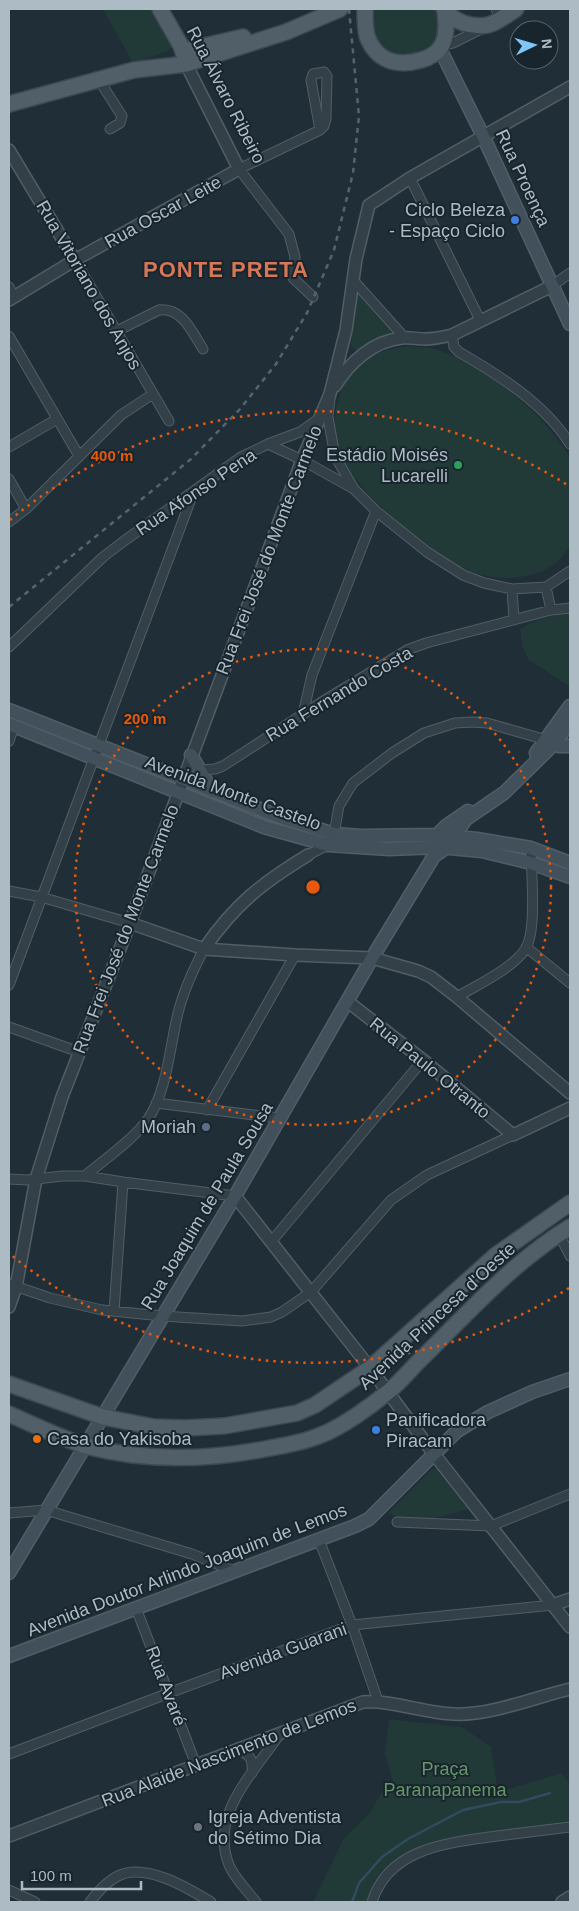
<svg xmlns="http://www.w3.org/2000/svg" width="579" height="1911" font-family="Helvetica,sans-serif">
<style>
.green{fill:#213937}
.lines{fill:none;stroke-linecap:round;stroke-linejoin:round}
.stream{stroke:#314c5e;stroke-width:2.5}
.minor-casing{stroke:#515e66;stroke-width:11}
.tertiary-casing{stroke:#515e66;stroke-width:14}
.secondary-casing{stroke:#515e66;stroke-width:15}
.primary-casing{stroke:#3d4952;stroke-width:18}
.minor{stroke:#334048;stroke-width:9}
.tertiary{stroke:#334048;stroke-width:11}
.secondary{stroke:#41505b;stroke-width:12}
.primary{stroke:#515f69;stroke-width:15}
.rail{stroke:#556570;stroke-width:2.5;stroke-dasharray:5 5;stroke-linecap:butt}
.ring{fill:none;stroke:#e8590c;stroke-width:2.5;stroke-dasharray:2.5 5}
.shop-dot{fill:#3f7fe0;stroke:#19252d;stroke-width:2}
.leisure-dot{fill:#2e9e5b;stroke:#19252d;stroke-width:2}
.service-dot{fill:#5c6f8a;stroke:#19252d;stroke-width:2}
.food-dot{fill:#e8710a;stroke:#19252d;stroke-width:2}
.worship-dot{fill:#6b7280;stroke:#19252d;stroke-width:2}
.labels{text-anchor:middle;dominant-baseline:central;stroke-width:4;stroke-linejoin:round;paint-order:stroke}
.street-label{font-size:18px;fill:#adbbc5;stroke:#19252d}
.poi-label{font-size:18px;fill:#adbbc5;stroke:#19252d;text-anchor:end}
.park-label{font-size:18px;fill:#649667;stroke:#19252d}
.district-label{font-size:22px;font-weight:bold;letter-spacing:1px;fill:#d67758;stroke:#19252d}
.centre{fill:#e8590c;stroke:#19252d;stroke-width:2.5}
.ring-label{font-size:15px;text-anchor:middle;font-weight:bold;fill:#e8590c;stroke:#19252d;stroke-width:4;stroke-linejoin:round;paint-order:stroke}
</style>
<rect width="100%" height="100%" fill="#202e38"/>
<path class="green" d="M103 9H153L175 47 156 56 133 63Z
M372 9H439C439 17 441 28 438 36 430 64 379 62 371 32 370 25 372 16 372 9Z
M359 294H363L391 325 392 330 389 335 375 338 358 350H354C345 340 354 310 356 297Z
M411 346C420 347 430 347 438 350 485 365 546 415 570 458V546C566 551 563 557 558 561 548 570 534 575 520 577 473 584 434 554 400 524 377 503 353 482 340 452 328 421 338 376 368 358 381 350 396 348 411 346Z
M559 613H570V687L529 660 522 646 520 629 531 623Z
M437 1468 469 1509C444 1516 413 1527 388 1513L431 1470Z
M389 1719 462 1727 491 1747 498 1792 562 1773 569 1783 570 1782V1823C536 1827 431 1834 408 1855 394 1867 380 1888 368 1902H313L344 1838 370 1813 381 1793 394 1785 385 1754Z"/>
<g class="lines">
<path class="stream" d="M352 1902 359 1883 382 1857 408 1839 463 1810 501 1802H519L550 1793"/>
<g class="minor-casing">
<path id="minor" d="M496 9 501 18
M442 46 453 43 483 28
M99 80 122 116 120 123 110 129
M410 178 480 320
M75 260 169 421
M353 280 404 337
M552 286 570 273
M9 287 14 297
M313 297 293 278 295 257 289 234 239 169 320 130 324 126 326 119 327 76 324 72 313 74 311 80 320 130
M117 331 159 310C182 307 192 332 203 349
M452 335 454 347 459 352C499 375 545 404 570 444
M9 336 79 456
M330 399 328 417 334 451 339 463 354 489 376 511 427 552 463 575 484 583 512 589 546 587 570 571
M268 444 302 460 354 489
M9 447 57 419
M9 479 26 509
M9 522 26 509 121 415 153 394
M546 587 551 610
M512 589 514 620
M9 647 103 557 124 541 241 457 268 444 300 432 320 418
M303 714 312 675 376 511
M9 741 14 726
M200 770 215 769 223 766 320 703 407 650 426 643 551 610 570 608
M308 855 328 845 334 834 339 806 353 783 392 753 424 733 455 723 472 722 487 723 550 741
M9 891 41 897 130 923
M526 947 570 983
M9 985 194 491
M457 997C477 985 514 968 526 948 537 928 531 872 531 848
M9 1027 79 1052
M156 1103 279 1118
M207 1110 295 955
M85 1176C106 1158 132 1141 148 1119 167 1092 170 1045 178 1013 184 989 193 970 204 949
M9 1179 28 1180 62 1176H85L123 1182 235 1196
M559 1234 570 1256
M271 1242 423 1060
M9 1284 50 1298 102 1310 162 1316 242 1321 271 1317 282 1312 311 1292 391 1200 427 1175 513 1135
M114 1311 123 1182
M9 1513 46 1510 192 1554 234 1571
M397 1522 491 1526 570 1494
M319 1540 352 1625 378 1701
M136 1608 196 1765
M238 1750C251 1755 253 1759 252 1773
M9 1754 169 1693 352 1625 553 1605
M9 1890 35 1902
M90 1902C98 1892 106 1882 118 1876 145 1862 188 1888 211 1902
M256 1902C247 1890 235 1879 229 1865 209 1814 254 1773 279 1735
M372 1902C389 1847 449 1843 497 1836 522 1833 546 1830 570 1827"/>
</g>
<g class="tertiary-casing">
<path id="tertiary" d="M9 150 75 260
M9 300 75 260 239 169 186 64
M335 386C350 362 373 341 402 338 409 337 417 339 425 339 434 339 443 337 452 335L552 286
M130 923 204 949 295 955 372 958 418 971 431 977 457 997 570 1093
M204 949C235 904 262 883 308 855
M347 1001 423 1060 513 1135 570 1108
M235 1196 370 1368 434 1454 570 1627
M9 1307 16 1287 36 1179 62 1097 130 923 302 460 330 394 346 330 356 259 369 205 410 178 570 87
M553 1605 570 1599
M9 1836 363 1702C393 1700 423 1713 454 1714 489 1716 536 1697 570 1689
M562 1902 570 1897"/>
</g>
<g class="secondary-casing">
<path id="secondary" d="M440 49 483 136 570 324
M9 710 280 817 334 834 361 836 435 835 477 839 531 848 570 863
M9 724 264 827 328 845 389 849 439 847 482 851 531 863 570 877
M554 744 559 746H570
M536 753 570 706
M191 755 212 791
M435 837 446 826 468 811
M9 1573 235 1196 372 958 434 856 447 847 466 819 504 793 554 744 570 722
M9 1656 355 1526 369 1519 457 1431 488 1412 532 1392 570 1379"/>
</g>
<g class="primary-casing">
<path id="primary" d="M160 9 181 46 186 61
M365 9C365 17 365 28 367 36 376 61 397 67 421 60 428 58 436 54 440 48 448 38 446 21 445 10
M444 9C454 22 471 28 488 25 497 23 508 14 516 9
M183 51 243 37
M9 104 134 70 186 64 286 32 340 9
M9 1384 103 1417 154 1427 185 1428 224 1426 297 1413 315 1405 370 1368 496 1255 570 1203
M9 1414C34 1425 60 1438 86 1446 146 1462 210 1460 270 1448 287 1445 305 1442 321 1435 342 1427 371 1406 388 1392 400 1382 410 1370 420 1360 468 1313 513 1262 570 1227"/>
</g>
<use href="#minor" class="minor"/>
<use href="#tertiary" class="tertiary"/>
<use href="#secondary" class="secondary"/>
<use href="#primary" class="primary"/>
<path class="rail" d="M9 607 191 459 240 409 276 364 307 313 334 250 353 173 359 116 349 9"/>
</g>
<g class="ring">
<circle cx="313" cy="887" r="238"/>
<path d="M569 1288A476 476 0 0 1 10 1254M10 520A476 476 0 0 1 569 486"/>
</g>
<g class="shop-dot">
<circle cx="515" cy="220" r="5"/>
<circle cx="376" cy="1430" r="5"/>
</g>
<circle class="leisure-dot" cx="458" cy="465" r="5"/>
<circle class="service-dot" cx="206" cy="1127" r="5"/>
<circle class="food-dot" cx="37" cy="1439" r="5"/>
<circle class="worship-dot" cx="198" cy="1827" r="5"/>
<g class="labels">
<g class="street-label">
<text transform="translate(226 95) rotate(63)">Rua Álvaro Ribeiro</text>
<text transform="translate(523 178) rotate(65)">Rua Proença</text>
<text transform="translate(163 212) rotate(-29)">Rua Oscar Leite</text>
<text transform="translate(89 285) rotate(60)">Rua Vitoriano dos Anjos</text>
<text transform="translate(196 492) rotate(-34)">Rua Afonso Pena</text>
<text transform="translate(269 550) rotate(-69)">Rua Frei José do Monte Carmelo</text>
<text transform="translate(339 694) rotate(-31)">Rua Fernando Costa</text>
<text transform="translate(233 793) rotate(20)">Avenida Monte Castelo</text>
<text transform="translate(126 929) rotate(-69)">Rua Frei José do Monte Carmelo</text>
<text transform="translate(430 1068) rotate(39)">Rua Paulo Otranto</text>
<text transform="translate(207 1206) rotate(-59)">Rua Joaquim de Paula Sousa</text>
<text transform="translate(437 1316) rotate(-43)">Avenida Princesa d'Oeste</text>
<text transform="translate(187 1570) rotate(-21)">Avenida Doutor Arlindo Joaquim de Lemos</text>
<text transform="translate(283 1651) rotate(-20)">Avenida Guarani</text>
<text transform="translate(166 1686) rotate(69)">Rua Avaré</text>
<text transform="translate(229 1753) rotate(-21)">Rua Alaide Nascimento de Lemos</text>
</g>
<g class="poi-label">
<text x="505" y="210">Ciclo Beleza<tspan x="505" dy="21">- Espaço Ciclo</tspan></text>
<text x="448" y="455">Estádio Moisés<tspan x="448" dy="21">Lucarelli</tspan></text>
<text x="196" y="1127">Moriah</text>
<text x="386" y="1420" text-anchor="start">Panificadora<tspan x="386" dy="21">Piracam</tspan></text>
<text x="47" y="1439" text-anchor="start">Casa do Yakisoba</text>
<text x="208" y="1817" text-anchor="start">Igreja Adventista<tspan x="208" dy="21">do Sétimo Dia</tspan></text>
</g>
<g class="park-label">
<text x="445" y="1769">Praça<tspan x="445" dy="21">Paranapanema</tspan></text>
</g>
<g class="district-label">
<text x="226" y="269">PONTE PRETA</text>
</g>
</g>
<circle cx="313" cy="887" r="8" class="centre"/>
<g class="ring-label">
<text x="112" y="461">400 m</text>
<text x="145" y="724">200 m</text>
</g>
<rect width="579" height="1911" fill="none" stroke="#adbbc5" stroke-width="20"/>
<g transform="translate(534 45) rotate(85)"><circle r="24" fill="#19252d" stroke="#54616a"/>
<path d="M0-4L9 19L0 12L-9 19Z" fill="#7dc5fa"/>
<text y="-8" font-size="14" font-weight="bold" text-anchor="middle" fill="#adbbc5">N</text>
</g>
<path d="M22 1881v8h119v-8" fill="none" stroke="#adbbc5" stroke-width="2.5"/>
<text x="30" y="1881" font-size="15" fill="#adbbc5" stroke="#19252d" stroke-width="4" paint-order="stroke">100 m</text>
</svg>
